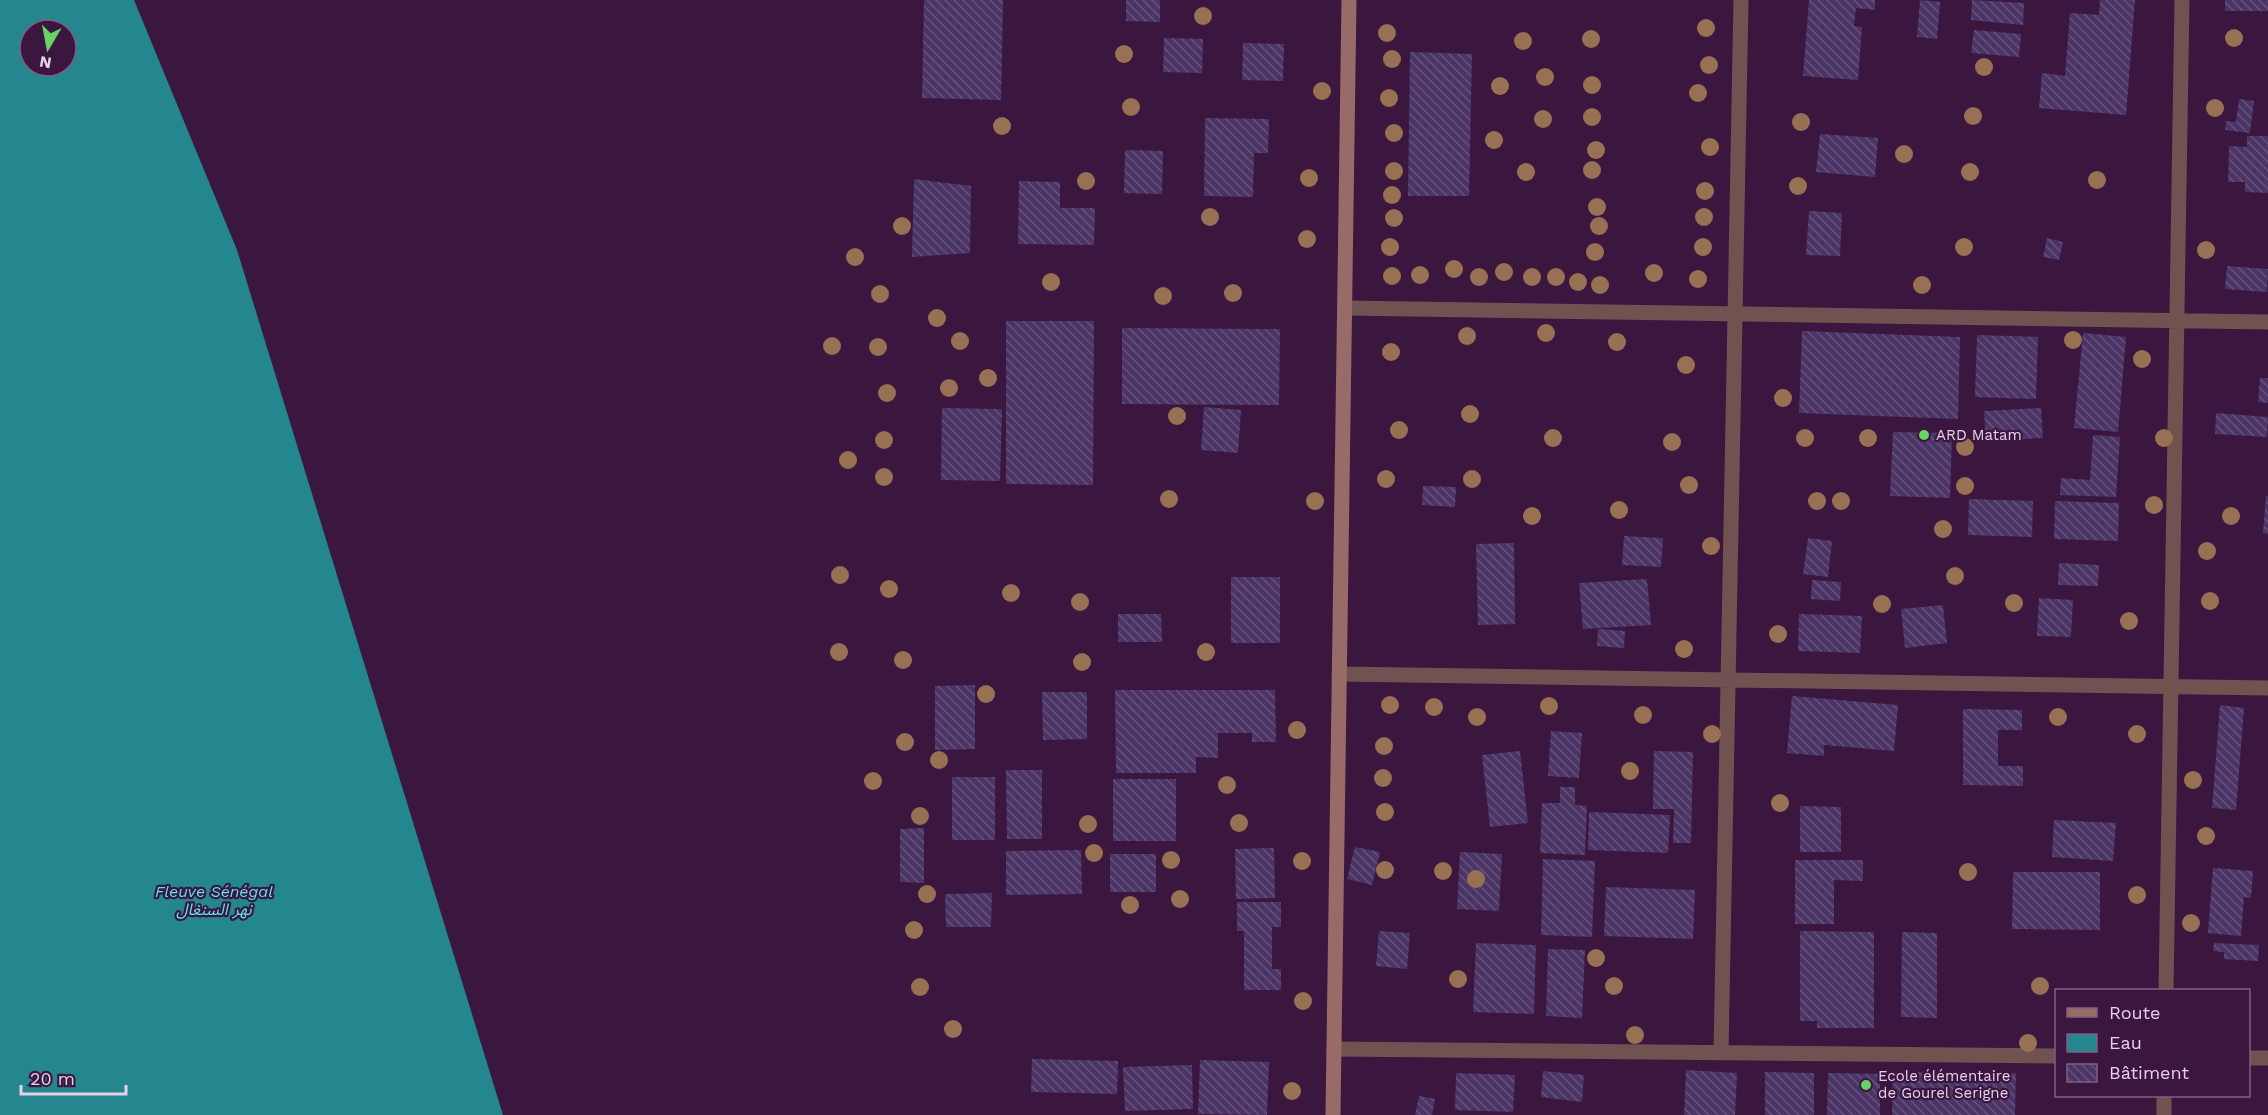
<svg xmlns="http://www.w3.org/2000/svg" width="2268" height="1115" font-family="'Work Sans','Noto Sans Arabic',sans-serif">
<style>
.water{fill:#24868e;fill-rule:evenodd}
.building{fill:url(#building-back-hatch)}
.lines{fill:none;stroke-linecap:round;stroke-linejoin:round}
.street{stroke:#705351;stroke-width:15}
.secondary{stroke:#996b68;stroke-width:15}
.tree{fill:#987053}
.poi-dot{fill:#67d466;stroke:#3b163f;stroke-width:2}
.labels{text-anchor:middle;dominant-baseline:central;stroke-width:4.5;stroke-linejoin:round;paint-order:stroke}
.poi-label{font-size:15px;fill:#e7d0e9;stroke:#3b163f;text-anchor:start}
.water-label{font-size:16px;font-style:italic;fill:#5ee4f0;stroke:#3b163f}
</style>
<defs>
<pattern id="building-back-hatch" width="6" height="6" patternUnits="userSpaceOnUse" patternTransform="scale(1.5)"><rect width="6" height="6" fill="#4b3566"/><path d="M-1 5l2 2M0 0l6 6M5-1l2 2" fill="none" stroke="#65517c"/></pattern>
</defs>
<rect width="100%" height="100%" fill="#3b163f"/>
<path class="water" d="M0 0H134L237 250 503 1115H0ZM30 30H66V66H30Z"/>
<path class="building" d="M924 0H1003L1001 100 922 98Z
M1126 0H1160V22L1126 21Z
M1809 0H1875V10L1856 8 1854 26 1862 27 1858 80 1803 76Z
M1920 0 1940 2 1937 39 1917 37Z
M1972 0 2024 3 2023 25 1971 20Z
M2100 0H2135L2126 115 2039 108 2042 73 2065 76 2070 13 2099 15Z
M2225 0H2268V11H2225Z
M1974 30 2021 34 2019 57 1971 53Z
M1164 38 1203 39 1202 73 1163 72Z
M1243 43 1284 44 1283 81 1242 80Z
M1410 52 1472 54 1469 196H1408Z
M2239 99 2254 101 2250 133 2225 130 2226 121 2236 122Z
M1205 118 1269 119 1268 153H1254L1253 197 1204 196Z
M1820 134 1878 138 1875 177 1816 172Z
M2247 136H2268V193L2245 192V182H2228L2229 146 2247 147Z
M1125 150 1163 151 1162 194 1124 193Z
M914 179 971 186 970 253 912 257Z
M1019 181 1060 182V208H1095L1094 245 1018 244Z
M1809 211 1842 213 1840 256 1806 255Z
M2047 238 2063 242 2059 260 2043 257Z
M2227 266 2268 269 2267 292 2225 289Z
M1006 321H1094L1093 485 1006 484Z
M1122 328 1280 329 1279 405 1122 404Z
M1802 331 1960 337 1958 419 1799 413Z
M2083 333 2126 337 2118 432 2074 428Z
M1977 335 2038 337 2036 399 1975 397Z
M2260 378H2268V403L2258 402Z
M1204 407 1241 410 1238 453 1201 450Z
M942 408 1002 409 1000 481 941 480Z
M2041 408 2043 438 1986 441 1984 411Z
M2216 413 2268 417 2267 437 2215 434Z
M1893 432 1952 433 1950 498 1890 496Z
M2093 435 2120 437 2116 497 2060 495 2061 478 2090 480Z
M1423 486 1456 487 1455 507 1422 505Z
M2266 496H2268V534L2263 533Z
M1969 499 2033 501 2032 537 1968 535Z
M2055 501 2119 503 2118 541 2054 539Z
M1624 536 1663 538 1661 567 1622 565Z
M1808 538 1832 541 1828 577 1803 574Z
M1514 543 1515 624 1478 625 1476 544Z
M2059 563 2099 565 2098 586 2058 585Z
M1231 577H1280V643H1231Z
M1647 579 1651 625 1583 629 1579 583Z
M1812 580 1841 582 1840 601 1811 599Z
M2039 598 2073 600 2071 637 2037 636Z
M1943 605 1947 643 1905 648 1901 609Z
M1118 614H1161L1162 642H1118Z
M1799 614 1862 616 1860 653 1798 651Z
M1598 629 1625 631 1624 648 1597 646Z
M975 685V749L935 750V686Z
M1115 690H1275L1276 742H1252V733H1218V758L1196 757V773H1116Z
M1042 692H1087V739L1043 740Z
M1792 696 1898 705 1894 751 1824 745V756L1787 753Z
M2220 705 2244 708 2236 810 2212 808Z
M1963 709 2022 710V730H1998V766H2023V786L1963 785Z
M1551 731 1582 733 1579 778 1548 776Z
M1520 751 1528 823 1490 827 1482 755Z
M1654 751 1693 752 1691 843H1673L1674 809H1653Z
M1006 770H1042V839H1007Z
M952 777H995V840H952Z
M1113 779H1176V841H1113Z
M1560 787H1575V805L1587 806 1585 855 1540 853 1542 803H1560Z
M1800 806 1841 807V852H1800Z
M1589 812 1670 815 1668 853 1588 850Z
M2054 820 2116 823 2113 861 2052 857Z
M924 828V883L900 882V829Z
M1355 847 1380 852 1372 885 1347 879Z
M1274 848 1275 898 1236 899 1235 849Z
M1081 850 1082 894 1006 895V851Z
M1460 852 1502 854 1499 911 1457 909Z
M1110 854H1156V892H1110Z
M1543 859 1595 861 1592 937 1541 935Z
M1795 860H1863V881L1834 880V924H1795Z
M2213 868 2253 871 2251 898 2244 897 2241 936 2208 933Z
M2013 872H2100V930L2012 929Z
M1606 887 1695 890 1693 939 1604 936Z
M992 893 991 927H946L945 894Z
M1237 902H1281V927H1272V969H1281V990H1244V931H1237Z
M1379 931 1410 933 1407 969 1376 966Z
M1800 931 1874 932V1028H1817V1021H1800Z
M1902 932 1937 933V1018L1901 1017Z
M1476 943 1536 945 1534 1014 1473 1012Z
M2214 943 2259 945 2258 961 2224 959V952L2213 951Z
M1548 949 1585 950 1582 1018 1546 1016Z
M1032 1059 1118 1061 1117 1094 1031 1092Z
M1200 1060 1269 1062 1267 1115 1198 1114Z
M1192 1065 1193 1109 1125 1111 1123 1067Z
M1686 1070 1737 1073 1735 1115H1684Z
M1543 1071 1584 1075 1582 1102 1541 1097Z
M1765 1072 1814 1073V1115H1765Z
M1893 1072 2016 1073 2015 1115H1892Z
M1456 1073 1515 1075 1513 1112 1455 1110Z
M1828 1073 1880 1074V1115H1827Z
M1419 1096 1435 1099 1432 1115H1415Z"/>
<g class="lines">
<path class="street" d="M1345 308 2268 322
M1339 674 2268 688
M2166 990 2182 0
M1334 1049 2056 1056
M1721 1053 1741 0
M2248 1058H2268
M2164 1115V1096"/>
<path class="secondary" d="M1333 1115 1349 0"/>
</g>
<g class="tree">
<circle cx="1203" cy="16" r="9"/>
<circle cx="1706" cy="28" r="9"/>
<circle cx="1387" cy="33" r="9"/>
<circle cx="2234" cy="38" r="9"/>
<circle cx="1591" cy="39" r="9"/>
<circle cx="1523" cy="41" r="9"/>
<circle cx="1124" cy="54" r="9"/>
<circle cx="1392" cy="59" r="9"/>
<circle cx="1709" cy="65" r="9"/>
<circle cx="1984" cy="67" r="9"/>
<circle cx="1545" cy="77" r="9"/>
<circle cx="1592" cy="85" r="9"/>
<circle cx="1500" cy="86" r="9"/>
<circle cx="1322" cy="91" r="9"/>
<circle cx="1698" cy="93" r="9"/>
<circle cx="1389" cy="98" r="9"/>
<circle cx="1131" cy="107" r="9"/>
<circle cx="2215" cy="108" r="9"/>
<circle cx="1973" cy="116" r="9"/>
<circle cx="1592" cy="117" r="9"/>
<circle cx="1543" cy="119" r="9"/>
<circle cx="1801" cy="122" r="9"/>
<circle cx="1002" cy="126" r="9"/>
<circle cx="1394" cy="133" r="9"/>
<circle cx="1494" cy="140" r="9"/>
<circle cx="1710" cy="147" r="9"/>
<circle cx="1596" cy="150" r="9"/>
<circle cx="1904" cy="154" r="9"/>
<circle cx="1592" cy="170" r="9"/>
<circle cx="1394" cy="171" r="9"/>
<circle cx="1526" cy="172" r="9"/>
<circle cx="1970" cy="172" r="9"/>
<circle cx="1309" cy="178" r="9"/>
<circle cx="2097" cy="180" r="9"/>
<circle cx="1086" cy="181" r="9"/>
<circle cx="1798" cy="186" r="9"/>
<circle cx="1705" cy="191" r="9"/>
<circle cx="1392" cy="195" r="9"/>
<circle cx="1597" cy="207" r="9"/>
<circle cx="1210" cy="217" r="9"/>
<circle cx="1704" cy="217" r="9"/>
<circle cx="1394" cy="218" r="9"/>
<circle cx="902" cy="226" r="9"/>
<circle cx="1599" cy="226" r="9"/>
<circle cx="1307" cy="239" r="9"/>
<circle cx="1390" cy="247" r="9"/>
<circle cx="1703" cy="247" r="9"/>
<circle cx="1964" cy="247" r="9"/>
<circle cx="2206" cy="250" r="9"/>
<circle cx="1595" cy="252" r="9"/>
<circle cx="855" cy="257" r="9"/>
<circle cx="1454" cy="269" r="9"/>
<circle cx="1504" cy="272" r="9"/>
<circle cx="1654" cy="273" r="9"/>
<circle cx="1420" cy="275" r="9"/>
<circle cx="1392" cy="276" r="9"/>
<circle cx="1479" cy="277" r="9"/>
<circle cx="1532" cy="277" r="9"/>
<circle cx="1556" cy="277" r="9"/>
<circle cx="1698" cy="279" r="9"/>
<circle cx="1051" cy="282" r="9"/>
<circle cx="1578" cy="282" r="9"/>
<circle cx="1600" cy="285" r="9"/>
<circle cx="1922" cy="285" r="9"/>
<circle cx="1233" cy="293" r="9"/>
<circle cx="880" cy="294" r="9"/>
<circle cx="1163" cy="296" r="9"/>
<circle cx="937" cy="318" r="9"/>
<circle cx="1546" cy="333" r="9"/>
<circle cx="1467" cy="336" r="9"/>
<circle cx="2073" cy="340" r="9"/>
<circle cx="960" cy="341" r="9"/>
<circle cx="1617" cy="342" r="9"/>
<circle cx="832" cy="346" r="9"/>
<circle cx="878" cy="347" r="9"/>
<circle cx="1391" cy="352" r="9"/>
<circle cx="2142" cy="359" r="9"/>
<circle cx="1686" cy="365" r="9"/>
<circle cx="988" cy="378" r="9"/>
<circle cx="949" cy="388" r="9"/>
<circle cx="887" cy="393" r="9"/>
<circle cx="1783" cy="398" r="9"/>
<circle cx="1470" cy="414" r="9"/>
<circle cx="1177" cy="416" r="9"/>
<circle cx="1399" cy="430" r="9"/>
<circle cx="1553" cy="438" r="9"/>
<circle cx="1805" cy="438" r="9"/>
<circle cx="1868" cy="438" r="9"/>
<circle cx="2164" cy="438" r="9"/>
<circle cx="884" cy="440" r="9"/>
<circle cx="1672" cy="442" r="9"/>
<circle cx="1965" cy="447" r="9"/>
<circle cx="848" cy="460" r="9"/>
<circle cx="884" cy="477" r="9"/>
<circle cx="1386" cy="479" r="9"/>
<circle cx="1472" cy="479" r="9"/>
<circle cx="1689" cy="485" r="9"/>
<circle cx="1965" cy="486" r="9"/>
<circle cx="1169" cy="499" r="9"/>
<circle cx="1315" cy="501" r="9"/>
<circle cx="1817" cy="501" r="9"/>
<circle cx="1841" cy="501" r="9"/>
<circle cx="2154" cy="505" r="9"/>
<circle cx="1619" cy="510" r="9"/>
<circle cx="1532" cy="516" r="9"/>
<circle cx="2231" cy="516" r="9"/>
<circle cx="1943" cy="529" r="9"/>
<circle cx="1711" cy="546" r="9"/>
<circle cx="2207" cy="551" r="9"/>
<circle cx="840" cy="575" r="9"/>
<circle cx="1955" cy="576" r="9"/>
<circle cx="889" cy="589" r="9"/>
<circle cx="1011" cy="593" r="9"/>
<circle cx="2210" cy="601" r="9"/>
<circle cx="1080" cy="602" r="9"/>
<circle cx="2014" cy="603" r="9"/>
<circle cx="1882" cy="604" r="9"/>
<circle cx="2129" cy="621" r="9"/>
<circle cx="1778" cy="634" r="9"/>
<circle cx="1684" cy="649" r="9"/>
<circle cx="839" cy="652" r="9"/>
<circle cx="1206" cy="652" r="9"/>
<circle cx="903" cy="660" r="9"/>
<circle cx="1082" cy="662" r="9"/>
<circle cx="986" cy="694" r="9"/>
<circle cx="1390" cy="705" r="9"/>
<circle cx="1549" cy="706" r="9"/>
<circle cx="1434" cy="707" r="9"/>
<circle cx="1643" cy="715" r="9"/>
<circle cx="1477" cy="717" r="9"/>
<circle cx="2058" cy="717" r="9"/>
<circle cx="1297" cy="730" r="9"/>
<circle cx="1712" cy="734" r="9"/>
<circle cx="2137" cy="734" r="9"/>
<circle cx="905" cy="742" r="9"/>
<circle cx="1384" cy="746" r="9"/>
<circle cx="939" cy="760" r="9"/>
<circle cx="1630" cy="771" r="9"/>
<circle cx="1383" cy="778" r="9"/>
<circle cx="2193" cy="780" r="9"/>
<circle cx="873" cy="781" r="9"/>
<circle cx="1227" cy="785" r="9"/>
<circle cx="1780" cy="803" r="9"/>
<circle cx="1385" cy="812" r="9"/>
<circle cx="920" cy="816" r="9"/>
<circle cx="1239" cy="823" r="9"/>
<circle cx="1088" cy="824" r="9"/>
<circle cx="2206" cy="836" r="9"/>
<circle cx="1094" cy="853" r="9"/>
<circle cx="1171" cy="860" r="9"/>
<circle cx="1302" cy="861" r="9"/>
<circle cx="1385" cy="870" r="9"/>
<circle cx="1443" cy="871" r="9"/>
<circle cx="1968" cy="872" r="9"/>
<circle cx="1476" cy="879" r="9"/>
<circle cx="927" cy="894" r="9"/>
<circle cx="2137" cy="895" r="9"/>
<circle cx="1180" cy="899" r="9"/>
<circle cx="1130" cy="905" r="9"/>
<circle cx="2191" cy="923" r="9"/>
<circle cx="914" cy="930" r="9"/>
<circle cx="1596" cy="958" r="9"/>
<circle cx="1458" cy="979" r="9"/>
<circle cx="1614" cy="986" r="9"/>
<circle cx="2040" cy="986" r="9"/>
<circle cx="920" cy="987" r="9"/>
<circle cx="1303" cy="1001" r="9"/>
<circle cx="953" cy="1029" r="9"/>
<circle cx="1635" cy="1035" r="9"/>
<circle cx="2028" cy="1043" r="9"/>
<circle cx="1292" cy="1091" r="9"/>
</g>
<g class="poi-dot">
<circle cx="1924" cy="435" r="6"/>
<circle cx="1866" cy="1085" r="6"/>
</g>
<g class="labels">
<g class="poi-label">
<text x="1936" y="435">ARD Matam</text>
<text x="1878" y="1076">Ecole élémentaire<tspan x="1878" dy="17">de Gourel Serigne</tspan></text>
</g>
<g class="water-label">
<text x="214" y="891">Fleuve Sénégal<tspan x="214" dy="18">نهر السنغال</tspan></text>
</g>
</g>
<rect x="2055" y="989" width="195" height="108" fill="#3b163f" stroke="#806083" stroke-width="1.5"/>
<rect x="2067" y="1008" width="30" height="9" fill="#996b68" stroke="#806083" stroke-width="1.5"/>
<text x="2109" y="1019" font-size="18" fill="#e7d0e9">Route</text>
<rect x="2067" y="1034" width="30" height="18" fill="#24868e" stroke="#806083" stroke-width="1.5"/>
<text x="2109" y="1049" font-size="18" fill="#e7d0e9">Eau</text>
<rect x="2067" y="1064" width="30" height="18" fill="url(#building-back-hatch)" stroke="#806083" stroke-width="1.5"/>
<text x="2109" y="1079" font-size="18" fill="#e7d0e9">Bâtiment</text>
<g transform="translate(48 48) rotate(190)"><circle r="28" fill="#3b163f" stroke="#806083" stroke-width="1.5"/>
<path d="M0-4.5L10 22L0 15L-10 22Z" fill="#67d466"/>
<text y="-9" font-size="16" font-weight="bold" text-anchor="middle" fill="#e7d0e9">N</text>
</g>
<path d="M21 1085v9h105v-9" fill="none" stroke="#e7d0e9" stroke-width="3"/>
<text x="30" y="1085" font-size="18" fill="#e7d0e9" stroke="#3b163f" stroke-width="4.5" paint-order="stroke">20 m</text>
</svg>
